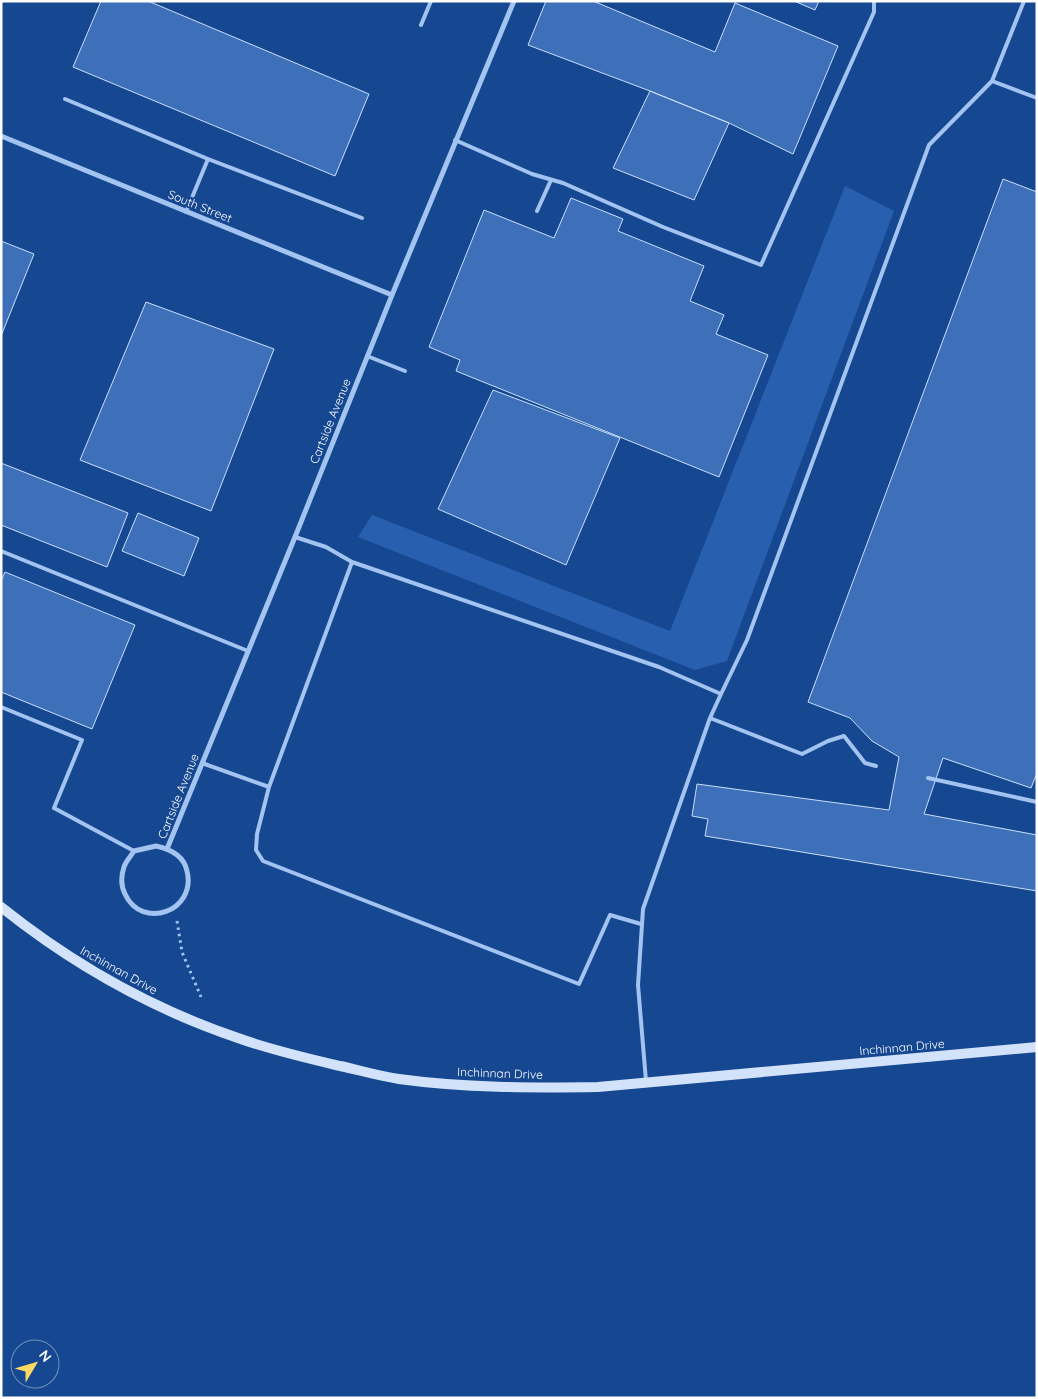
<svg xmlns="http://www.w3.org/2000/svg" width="1038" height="1399" font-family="Quicksand,sans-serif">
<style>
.green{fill:#2860af}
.building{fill:#3e70b9;stroke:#cadffb}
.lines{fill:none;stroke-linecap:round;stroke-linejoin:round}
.path{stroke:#a3c3f0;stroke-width:3;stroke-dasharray:2.5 4;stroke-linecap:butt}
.lane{stroke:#a3c3f0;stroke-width:4}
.street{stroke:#a3c3f0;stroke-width:5}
.secondary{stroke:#d2e2fb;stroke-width:10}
.labels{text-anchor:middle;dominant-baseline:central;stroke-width:4;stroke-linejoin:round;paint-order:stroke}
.street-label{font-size:12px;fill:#fff;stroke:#164791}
</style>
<rect width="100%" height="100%" fill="#164791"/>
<path class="green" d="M845 186 894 211 727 661 695 670 358 537 372 515 670 631Z"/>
<path class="building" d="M101 1H148L369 94 335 176 73 67Z
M546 1H593L715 52 735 3 838 46 793 154 729 123 650 91 528 45Z
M794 1H819L815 10Z
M650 91 729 123 694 200 613 168Z
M1003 179 1037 192V773L1031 788 943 758 924 814 1037 835V891L705 836 708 819 692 816 697 784 889 810 899 757 872 741 850 718 808 702Z
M571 198 623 219 618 231 704 266 690 301 724 315 716 334 768 355 719 477 456 371 460 360 429 347 484 210 554 238Z
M1 241 34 254 1 336Z
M146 302 274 349 211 511 80 460Z
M493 390 620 438 566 565 438 509Z
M1 463 128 513 107 567 1 525Z
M138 513 199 538 184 576 122 551Z
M5 572 135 625 92 729 1 692V581Z"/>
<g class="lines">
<path class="path" d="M177 921 182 952 201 997"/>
<path class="lane" d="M1024 1 992 81 1037 98
M421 25 431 1
M65 99 208 159
M455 140 532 174 563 183 663 227 761 265 874 12V1
M537 211 551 180
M186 212 208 159 362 218
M367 356 405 371
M295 537 326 547 352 562 659 667 721 694 710 718 643 909 638 985 646 1081
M1 551 248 651
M721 694 747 640 929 145 992 81
M1 707 82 740 54 808 134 851
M710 718 802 754 828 741 844 736 865 763 876 766
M202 763 269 787 352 562
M928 778 1037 802
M269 787 257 834 256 850 263 861 579 984 610 915 641 924"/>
<path class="street" d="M1 136 392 295
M156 846C170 849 184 856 187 871 197 911 142 931 125 894 121 886 121 876 124 867 126 861 131 856 134 851Z
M167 849 295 537 392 295 514 1"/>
<path class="secondary" d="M1 907C71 963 152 1009 238 1038 271 1050 306 1058 340 1066 359 1070 379 1076 399 1079 464 1088 532 1088 598 1087L1037 1047"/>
</g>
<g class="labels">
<g class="street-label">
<text transform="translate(200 206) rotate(22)">South Street</text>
<text transform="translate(330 421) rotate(-68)">Cartside Avenue</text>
<text transform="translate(178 796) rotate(-68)">Cartside Avenue</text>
<text transform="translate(119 970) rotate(29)">Inchinnan Drive</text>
<text transform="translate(902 1047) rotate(-5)">Inchinnan Drive</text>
<text transform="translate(500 1073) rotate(2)">Inchinnan Drive</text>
</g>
</g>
<rect width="1038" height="1399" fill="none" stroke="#ffffff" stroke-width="5"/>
<g transform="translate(35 1364) rotate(52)"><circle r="24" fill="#164791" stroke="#7391bd"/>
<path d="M0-4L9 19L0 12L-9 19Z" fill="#ffd863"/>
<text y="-8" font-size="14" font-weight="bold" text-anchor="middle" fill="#ffffff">N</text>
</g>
</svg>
